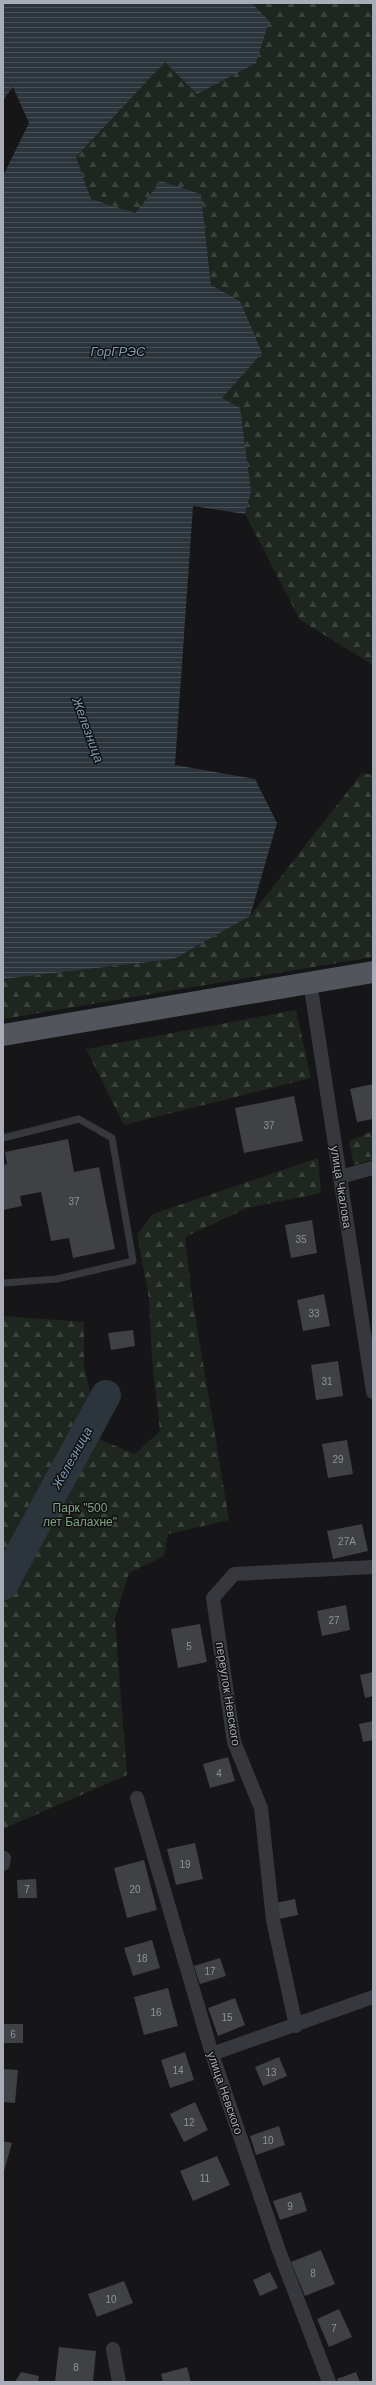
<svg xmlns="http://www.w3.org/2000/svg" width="376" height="2385" font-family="Helvetica,sans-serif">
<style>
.forest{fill:url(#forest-firs)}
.water{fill:url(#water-rules)}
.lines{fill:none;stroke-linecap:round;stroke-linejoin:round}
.river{stroke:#2c353c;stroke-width:30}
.building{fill:#404145}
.service{stroke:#37383d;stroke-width:7}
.minor{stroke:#37383d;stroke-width:14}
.primary{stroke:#53555c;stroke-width:22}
.labels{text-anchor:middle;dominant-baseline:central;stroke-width:3;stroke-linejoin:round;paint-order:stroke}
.number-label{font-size:10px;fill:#8e929b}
.street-label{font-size:12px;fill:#a8adb8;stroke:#111113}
.park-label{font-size:12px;fill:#7fa381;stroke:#111113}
.water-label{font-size:13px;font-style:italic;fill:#7f9bb3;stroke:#111113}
</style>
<defs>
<pattern id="forest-firs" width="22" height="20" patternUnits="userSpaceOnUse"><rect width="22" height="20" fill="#1e261f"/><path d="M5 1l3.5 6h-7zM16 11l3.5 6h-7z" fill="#3c433d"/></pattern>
<pattern id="water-rules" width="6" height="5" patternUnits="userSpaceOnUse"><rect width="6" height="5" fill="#2c353c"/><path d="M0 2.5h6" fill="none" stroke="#485056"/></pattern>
</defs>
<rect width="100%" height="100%" fill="#161618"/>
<path class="forest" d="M252 3H373V665L300 620 245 514 251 492 222 398 240 301 211 285 201 194 161 181 135 213 91 199 76 157 165 62 269 21Z
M362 773 373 775V957L3 1019V979L174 959 250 916Z
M296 1010 311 1078 124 1125 86 1049Z
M373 1131V1160L354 1165 349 1141Z
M318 1158 321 1193 247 1208 185 1237 192 1296 229 1520 168 1534 164 1556 129 1573 115 1619 127 1775 3 1829V1316L84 1322V1365L101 1440 135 1454 160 1431 152 1360 149 1299 137 1234 153 1214Z"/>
<path class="water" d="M3 3H252L269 21 256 63 197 94 165 62 76 157 91 199 135 213 161 181 201 194 211 285 240 301 262 353 222 398 240 408 251 492 245 514 193 506 175 765 255 779 277 823 250 916 174 959 3 979V176L29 123 13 87 3 100Z"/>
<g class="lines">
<path class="river" d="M3 1585 106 1395"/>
</g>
<path class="building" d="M373 1084V1119L357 1122 350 1089Z
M294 1096 303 1141 244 1153 235 1108Z
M68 1139 74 1172 99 1167 115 1249 73 1258 69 1238 51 1241 41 1192 20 1196 22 1206 3 1210V1165L7 1164 5 1152Z
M312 1220 317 1253 291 1258 285 1225Z
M324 1294 330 1326 303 1331 297 1300Z
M133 1330 135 1346 111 1350 108 1333Z
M338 1361 343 1396 316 1400 311 1365Z
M347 1440 353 1474 328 1478 322 1444Z
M362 1524 368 1551 333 1559 327 1531Z
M346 1605 350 1630 322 1636 317 1611Z
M200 1624 207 1662 178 1668 171 1629Z
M373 1672V1696L365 1698 360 1675Z
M373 1721V1740L363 1742 359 1724Z
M228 1757 235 1781 210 1788 203 1764Z
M195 1843 203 1879 176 1885 167 1849Z
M144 1860 157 1910 127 1918 114 1868Z
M36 1879 37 1898H18L17 1880Z
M295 1899 298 1915 279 1919 275 1903Z
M152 1940 160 1968 133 1976 124 1948Z
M220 1958 226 1976 200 1984 194 1966Z
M168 1988 178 2026 144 2035 134 1997Z
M235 1998 245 2025 218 2036 208 2008Z
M3 2024H23V2043H3Z
M185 2052 194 2080 170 2088 161 2060Z
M279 2057 287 2076 263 2086 255 2067Z
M3 2069 18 2070 15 2103 3 2102Z
M195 2102 208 2130 184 2142 170 2114Z
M279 2126 285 2145 256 2155 250 2136Z
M3 2141 12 2143 4 2171 3 2170Z
M217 2156 230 2185 193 2201 180 2171Z
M301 2192 307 2211 280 2220 273 2201Z
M321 2250 335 2284 305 2296 291 2262Z
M270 2272 278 2288 260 2296 253 2280Z
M124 2281 133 2303 97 2317 88 2294Z
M339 2309 352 2337 329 2347 317 2319Z
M59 2347 96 2351 93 2382H55Z
M187 2367 191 2382H163L161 2374Z
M21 2372 39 2376 38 2382H15Z
M356 2372 360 2382H338L337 2379Z"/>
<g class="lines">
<path class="service" d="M3 1138 79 1119 112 1138 133 1261 57 1279 3 1283"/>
<path class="minor" d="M310 982 373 1392
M340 1177 373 1168
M137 1798 212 2054 278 2248 329 2382
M3 1864 4 1858
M296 2026 273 1920 261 1808 234 1742 213 1598 234 1574 373 1567
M212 2054 373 1997
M113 2349 119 2382"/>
<path class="primary" d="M3 1035 373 972"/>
</g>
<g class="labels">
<g class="number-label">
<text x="269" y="1125">37</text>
<text x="74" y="1201">37</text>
<text x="301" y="1239">35</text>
<text x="314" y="1313">33</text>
<text x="327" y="1381">31</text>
<text x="338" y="1459">29</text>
<text x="347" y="1541">27А</text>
<text x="334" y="1620">27</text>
<text x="189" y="1646">5</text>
<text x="219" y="1773">4</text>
<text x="185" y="1864">19</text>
<text x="27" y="1889">7</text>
<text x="135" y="1889">20</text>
<text x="142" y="1958">18</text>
<text x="210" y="1971">17</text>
<text x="156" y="2012">16</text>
<text x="227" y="2017">15</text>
<text x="13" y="2034">6</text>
<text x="178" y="2070">14</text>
<text x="271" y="2072">13</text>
<text x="189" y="2122">12</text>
<text x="268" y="2140">10</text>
<text x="205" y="2178">11</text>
<text x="290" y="2206">9</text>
<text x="313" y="2273">8</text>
<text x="111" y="2299">10</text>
<text x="334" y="2328">7</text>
<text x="76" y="2367">8</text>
</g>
<g class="street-label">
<text transform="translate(341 1187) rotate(81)">улица Чкалова</text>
<text transform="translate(228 1694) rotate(81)">переулок Невского</text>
<text transform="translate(225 2093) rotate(71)">улица Невского</text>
</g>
<g class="park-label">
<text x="80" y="1508">Парк "500<tspan x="80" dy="14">лет Балахне"</tspan></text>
</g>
<g class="water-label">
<text x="118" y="351">ГорГРЭС</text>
<text transform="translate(88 730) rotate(70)">Железница</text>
<text transform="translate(72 1458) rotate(-61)">Железница</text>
</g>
</g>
<rect width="376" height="2385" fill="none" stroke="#a8adb8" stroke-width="8"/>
</svg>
